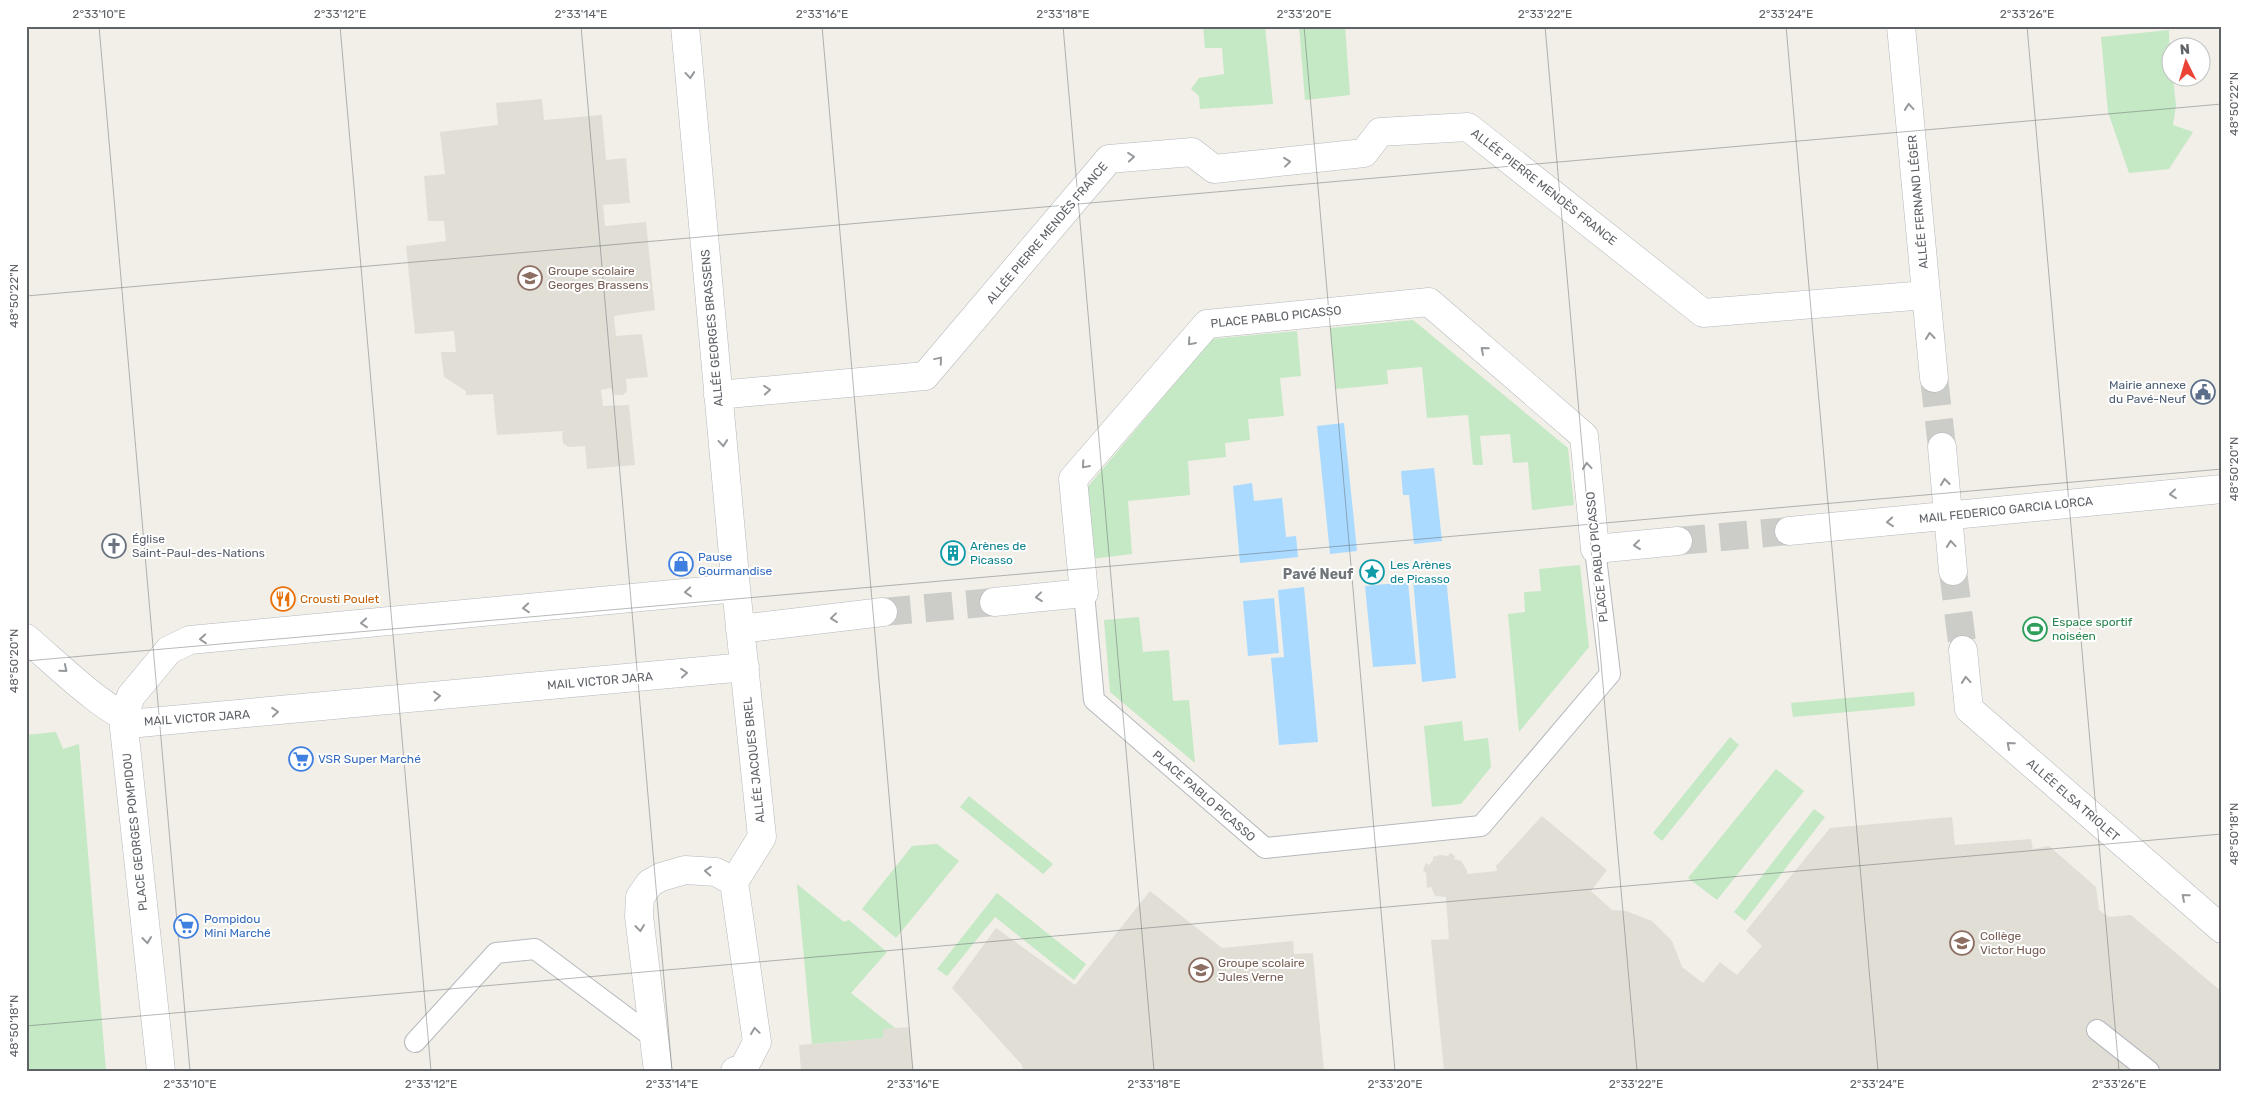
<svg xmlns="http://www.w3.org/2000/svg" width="2248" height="1097" font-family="Rubik,sans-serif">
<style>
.education{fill:#e1ded6}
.green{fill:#c5e8c5}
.water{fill:#aadaff}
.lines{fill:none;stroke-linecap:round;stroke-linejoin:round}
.street-tunnel{stroke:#ccccc8;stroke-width:28;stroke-dasharray:28 14;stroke-linecap:butt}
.lane-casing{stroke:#b5b8bc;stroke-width:22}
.street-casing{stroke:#b5b8bc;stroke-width:29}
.lane{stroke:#fff;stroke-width:20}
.street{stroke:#fff;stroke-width:28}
.oneway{stroke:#979a9d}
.ticks{fill:none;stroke:#5f6368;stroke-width:1;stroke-opacity:0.45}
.labels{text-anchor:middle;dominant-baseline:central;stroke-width:4;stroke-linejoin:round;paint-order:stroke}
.street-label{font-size:12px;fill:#5f6368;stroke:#fff}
.education-label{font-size:12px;fill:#785e54;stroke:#fff;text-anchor:start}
.service-label{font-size:12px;fill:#4e5e75;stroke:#fff;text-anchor:end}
.worship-label{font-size:12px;fill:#5b616d;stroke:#fff;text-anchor:start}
.culture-label{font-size:12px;fill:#0d838f;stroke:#fff;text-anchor:start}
.shop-label{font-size:12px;fill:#366cbe;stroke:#fff;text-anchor:start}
.food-label{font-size:12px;fill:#c56008;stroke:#fff;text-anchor:start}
.leisure-label{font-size:12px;fill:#27864d;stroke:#fff;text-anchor:start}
.neighbourhood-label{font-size:14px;font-weight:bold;fill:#70757a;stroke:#fff}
.neatline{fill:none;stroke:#5f6368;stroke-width:2}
.ticks-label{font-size:12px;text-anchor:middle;fill:#5f6368}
</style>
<rect width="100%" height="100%" fill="#f1efe8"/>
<path class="education" d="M542 99 544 120 602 115 606 160 626 158 630 203 603 205 605 226 646 222 655 310 614 316 616 336 642 334 648 377 626 379 627 391 623 395H614L611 388 601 390 603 406 629 405 635 465 587 469 585 446 568 447 563 443 562 433 564 431 497 435 493 394 466 395V391L444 377 441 352H456L454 331 415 334 406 246 446 241 444 221H428L424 176 445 174 440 132 498 125 496 103Z
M1542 816 1607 870 1591 891 1612 910 1626 911 1652 921 1672 941 1682 967 1703 983 1720 962 1737 975 1762 946 1746 931 1830 828 1952 817 1955 845 2031 839 2033 849 2049 846 2096 887 2099 910 2109 917 2131 915 2222 992V1071H1444L1431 940 1449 939 1446 897 1435 896 1431 887 1427 888 1426 873 1423 870 1426 863 1429 865 1433 860V857L1440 855 1448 856 1450 853 1455 856 1454 859 1461 861 1467 870V874L1497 871 1496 866Z
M1150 891 1222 948 1293 941 1294 954 1313 953 1324 1071H1023L1022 1065 952 988 996 928 1075 985Z
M909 1027 913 1071H801L799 1045 883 1038V1029Z"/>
<path class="green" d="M1203 26H1265L1273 104 1200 109 1199 96 1191 89 1199 78 1224 74 1222 48H1205Z
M1299 26H1345L1350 95 1305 100Z
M2169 30 2170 78H2173L2176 105 2173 125 2193 132 2169 169 2129 173 2108 112 2101 37Z
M1413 320 1568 448 1574 505 1532 510 1528 462 1513 463 1510 434 1480 436 1483 465H1473L1468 415 1427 418 1422 367 1387 370 1388 384 1336 389 1330 328Z
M1297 331 1301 376 1280 378 1284 416 1248 419 1250 440 1225 443 1226 457 1188 461 1190 495 1128 501 1132 554 1091 559 1085 490 1212 339Z
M1580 565 1589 647 1519 732 1508 614 1525 612 1524 592 1541 591 1539 569Z
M1139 617 1143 652 1169 650 1173 701 1189 700 1195 763 1110 692 1104 620Z
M1914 692 1915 706 1793 717 1791 703Z
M1462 721 1464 741 1488 738 1491 767 1461 804 1432 807 1424 726Z
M56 732 63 749 79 744 106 1071H26V735Z
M1730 737 1739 745 1662 841 1653 833Z
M1776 769 1804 791 1717 900 1688 878Z
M969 796 1053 864 1043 874 960 807Z
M1814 809 1825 817 1745 921 1734 912Z
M937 844 959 861 896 938 862 909 912 846Z
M797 884 844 922 849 920 887 952 851 993 895 1028 883 1029V1038L812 1044Z
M997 893 1086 964 1074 980 995 917 947 976 937 969Z"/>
<path class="water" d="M1344 423 1357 551 1330 554 1317 426Z
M1434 468 1442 541 1414 544 1409 495H1403L1401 471Z
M1252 483 1254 501 1282 498 1286 537 1296 536 1298 557 1240 563 1233 486Z
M1446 577 1456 678 1422 682 1413 580Z
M1408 582 1416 664 1373 667 1365 586Z
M1304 587 1318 742 1279 745 1271 658 1284 657 1278 590Z
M1274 598 1279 653 1248 656 1243 601Z"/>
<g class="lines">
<path class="street-tunnel" d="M1934 378 1942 447
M1678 541 1789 531
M1953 571 1963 650
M883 612 994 602"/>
<g class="lane-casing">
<path id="lane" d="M1084 593 1094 700 1265 848 1481 826 1610 674 1595 549
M2097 1030 2149 1071
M415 1042 496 953 535 949 654 1038"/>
</g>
<g class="street-casing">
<path id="street" d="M685 26 736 588 762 837 734 882
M1901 26 1934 378
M718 395 925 376 1109 159 1192 152 1214 169 1364 153 1380 132 1468 127 1703 313 1926 295
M1942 447 1953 571
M1789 531 2222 489
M994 602 1084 593 1073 479 1207 324 1429 302 1584 436 1595 549 1678 541
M740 629 883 612
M26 638C57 664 103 711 139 723L745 667
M1963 650 1969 709 2222 929
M161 1071 123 718 131 696 169 650 190 640 736 588
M658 1071 639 916 640 897 650 883 661 877 685 870 716 872 734 882 757 1042 744 1067 735 1071"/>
</g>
<use href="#lane" class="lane"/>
<use href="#street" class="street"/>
</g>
<defs><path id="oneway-chevron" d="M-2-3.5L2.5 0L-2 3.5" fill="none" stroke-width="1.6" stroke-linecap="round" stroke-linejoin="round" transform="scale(1.25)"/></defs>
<g class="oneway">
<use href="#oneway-chevron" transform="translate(690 75) rotate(85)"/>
<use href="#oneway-chevron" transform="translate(1909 107) rotate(-95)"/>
<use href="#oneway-chevron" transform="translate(1131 157) rotate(-5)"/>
<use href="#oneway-chevron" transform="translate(1287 162) rotate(-6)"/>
<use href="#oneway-chevron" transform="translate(1930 336) rotate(-96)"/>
<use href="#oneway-chevron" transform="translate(1191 342) rotate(131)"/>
<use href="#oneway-chevron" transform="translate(1484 350) rotate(-139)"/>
<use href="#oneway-chevron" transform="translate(939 360) rotate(-50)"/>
<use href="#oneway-chevron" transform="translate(767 390) rotate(-5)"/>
<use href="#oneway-chevron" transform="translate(723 443) rotate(85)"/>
<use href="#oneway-chevron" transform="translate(1085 465) rotate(131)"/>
<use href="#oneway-chevron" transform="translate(1587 466) rotate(-95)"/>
<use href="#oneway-chevron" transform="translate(1945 482) rotate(-96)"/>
<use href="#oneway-chevron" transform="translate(2173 494) rotate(174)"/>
<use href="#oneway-chevron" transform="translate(1890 522) rotate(175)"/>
<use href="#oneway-chevron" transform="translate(1951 544) rotate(-95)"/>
<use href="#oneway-chevron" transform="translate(1637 545) rotate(174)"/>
<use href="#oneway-chevron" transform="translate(688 592) rotate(175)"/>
<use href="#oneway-chevron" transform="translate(1039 597) rotate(174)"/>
<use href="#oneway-chevron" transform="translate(526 608) rotate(175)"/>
<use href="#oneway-chevron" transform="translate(834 618) rotate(173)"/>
<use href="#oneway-chevron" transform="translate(364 623) rotate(175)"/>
<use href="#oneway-chevron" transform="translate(203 639) rotate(175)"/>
<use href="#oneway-chevron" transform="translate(64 669) rotate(40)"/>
<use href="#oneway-chevron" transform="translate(684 673) rotate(-5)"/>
<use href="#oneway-chevron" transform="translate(1966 680) rotate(-95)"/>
<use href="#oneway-chevron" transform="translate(437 696) rotate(-5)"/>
<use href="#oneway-chevron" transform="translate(275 712) rotate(-5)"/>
<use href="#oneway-chevron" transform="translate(2010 745) rotate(-139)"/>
<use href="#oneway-chevron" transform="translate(708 871) rotate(-176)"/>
<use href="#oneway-chevron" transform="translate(2185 897) rotate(-139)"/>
<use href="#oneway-chevron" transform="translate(640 928) rotate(83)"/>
<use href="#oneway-chevron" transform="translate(147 940) rotate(84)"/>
<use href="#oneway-chevron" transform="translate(755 1031) rotate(-98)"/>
</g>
<path class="ticks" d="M99 26 190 1071M340 26 431 1071M581 26 672 1071M822 26 913 1071M1063 26 1154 1071M1304 26 1395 1071M1545 26 1637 1071M1786 26 1878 1071M2027 26 2119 1071M26 296 2222 104M26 661 2222 469M26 1026 2222 834"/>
<defs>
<g id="school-ring" transform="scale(1.25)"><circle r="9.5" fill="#fff" stroke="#8d6e63" stroke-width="1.5"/><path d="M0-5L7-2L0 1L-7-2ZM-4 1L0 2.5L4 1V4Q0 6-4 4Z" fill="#8d6e63"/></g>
<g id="civic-ring" transform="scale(1.25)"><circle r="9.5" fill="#fff" stroke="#5c6f8a" stroke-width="1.5"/><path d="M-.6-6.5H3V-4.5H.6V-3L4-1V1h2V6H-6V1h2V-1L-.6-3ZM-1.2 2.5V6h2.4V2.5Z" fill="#5c6f8a"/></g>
<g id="church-ring" transform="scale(1.25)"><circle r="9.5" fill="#fff" stroke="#6b7280" stroke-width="1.5"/><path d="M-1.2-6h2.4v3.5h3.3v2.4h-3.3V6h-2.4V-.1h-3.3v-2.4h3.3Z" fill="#6b7280"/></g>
<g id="building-ring" transform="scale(1.25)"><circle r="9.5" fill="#fff" stroke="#0f9aa8" stroke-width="1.5"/><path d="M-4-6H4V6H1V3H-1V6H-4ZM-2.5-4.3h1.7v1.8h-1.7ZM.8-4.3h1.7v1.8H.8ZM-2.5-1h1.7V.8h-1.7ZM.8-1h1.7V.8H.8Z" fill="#0f9aa8"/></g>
<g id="shop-ring" transform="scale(1.25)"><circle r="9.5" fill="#fff" stroke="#3f7fe0" stroke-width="1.5"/><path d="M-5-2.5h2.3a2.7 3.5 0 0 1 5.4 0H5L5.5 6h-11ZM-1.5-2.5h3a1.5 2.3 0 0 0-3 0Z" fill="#3f7fe0"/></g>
<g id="sight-ring" transform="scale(1.25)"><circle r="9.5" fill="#fff" stroke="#0f9aa8" stroke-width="1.5"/><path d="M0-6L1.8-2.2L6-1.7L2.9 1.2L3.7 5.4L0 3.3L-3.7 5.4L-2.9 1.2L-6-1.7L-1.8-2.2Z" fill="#0f9aa8"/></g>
<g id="restaurant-ring" transform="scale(1.25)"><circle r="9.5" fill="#fff" stroke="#e8710a" stroke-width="1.5"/><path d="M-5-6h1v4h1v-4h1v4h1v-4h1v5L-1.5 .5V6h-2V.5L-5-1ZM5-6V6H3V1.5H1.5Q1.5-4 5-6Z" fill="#e8710a"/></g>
<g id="stadium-ring" transform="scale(1.25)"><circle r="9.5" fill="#fff" stroke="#2e9e5b" stroke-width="1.5"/><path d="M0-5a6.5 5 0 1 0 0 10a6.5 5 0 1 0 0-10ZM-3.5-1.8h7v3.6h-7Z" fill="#2e9e5b"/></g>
<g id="supermarket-ring" transform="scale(1.25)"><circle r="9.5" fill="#fff" stroke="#3f7fe0" stroke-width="1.5"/><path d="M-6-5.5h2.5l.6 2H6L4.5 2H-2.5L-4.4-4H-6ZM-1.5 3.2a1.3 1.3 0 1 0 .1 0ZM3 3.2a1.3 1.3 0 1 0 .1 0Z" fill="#3f7fe0"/></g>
</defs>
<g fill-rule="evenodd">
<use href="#school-ring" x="530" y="278"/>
<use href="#civic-ring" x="2203" y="392"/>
<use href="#church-ring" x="114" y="546"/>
<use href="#building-ring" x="953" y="553"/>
<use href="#shop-ring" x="681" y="564"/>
<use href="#sight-ring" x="1372" y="572"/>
<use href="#restaurant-ring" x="283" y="599"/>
<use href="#stadium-ring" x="2035" y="629"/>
<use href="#supermarket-ring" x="301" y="759"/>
<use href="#supermarket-ring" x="186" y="926"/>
<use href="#school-ring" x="1962" y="943"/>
<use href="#school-ring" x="1201" y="970"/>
</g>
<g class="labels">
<g class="street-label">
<text transform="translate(1544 187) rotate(38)">ALLÉE PIERRE MENDÈS FRANCE</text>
<text transform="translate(1918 202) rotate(-95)">ALLÉE FERNAND LÉGER</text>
<text transform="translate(1047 233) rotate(-50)">ALLÉE PIERRE MENDÈS FRANCE</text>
<text transform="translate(1276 317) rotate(-6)">PLACE PABLO PICASSO</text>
<text transform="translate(712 328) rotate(-95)">ALLÉE GEORGES BRASSENS</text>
<text transform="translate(2006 510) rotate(-6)">MAIL FEDERICO GARCIA LORCA</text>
<text transform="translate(1597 557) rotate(-96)">PLACE PABLO PICASSO</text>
<text transform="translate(600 681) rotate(-5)">MAIL VICTOR JARA</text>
<text transform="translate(197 718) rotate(-4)">MAIL VICTOR JARA</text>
<text transform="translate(754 760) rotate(-96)">ALLÉE JACQUES BREL</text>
<text transform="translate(1204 796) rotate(41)">PLACE PABLO PICASSO</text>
<text transform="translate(2073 800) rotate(41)">ALLÉE ELSA TRIOLET</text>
<text transform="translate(135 832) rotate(-96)">PLACE GEORGES POMPIDOU</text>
</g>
<g class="education-label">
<text x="548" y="271">Groupe scolaire<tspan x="548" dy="14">Georges Brassens</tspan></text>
<text x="1980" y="936">Collège<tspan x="1980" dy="14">Victor Hugo</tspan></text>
<text x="1218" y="963">Groupe scolaire<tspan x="1218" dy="14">Jules Verne</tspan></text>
</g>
<g class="service-label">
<text x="2186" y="385">Mairie annexe<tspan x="2186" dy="14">du Pavé-Neuf</tspan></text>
</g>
<g class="worship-label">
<text x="132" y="539">Église<tspan x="132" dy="14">Saint-Paul-des-Nations</tspan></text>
</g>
<g class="culture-label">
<text x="970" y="546">Arènes de<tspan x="970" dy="14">Picasso</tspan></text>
<text x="1390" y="565">Les Arènes<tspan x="1390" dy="14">de Picasso</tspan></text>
</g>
<g class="shop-label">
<text x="698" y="557">Pause<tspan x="698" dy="14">Gourmandise</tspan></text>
<text x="318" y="759">VSR Super Marché</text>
<text x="204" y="919">Pompidou<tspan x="204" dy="14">Mini Marché</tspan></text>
</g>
<g class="food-label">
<text x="300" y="599">Crousti Poulet</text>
</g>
<g class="leisure-label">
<text x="2052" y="622">Espace sportif<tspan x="2052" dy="14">noiséen</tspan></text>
</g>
<g class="neighbourhood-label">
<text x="1318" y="574">Pavé Neuf</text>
</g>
</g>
<rect width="2248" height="1097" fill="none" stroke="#ffffff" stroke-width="55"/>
<g transform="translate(2186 62) rotate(355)"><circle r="24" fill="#ffffff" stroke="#bfc1c3"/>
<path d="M0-4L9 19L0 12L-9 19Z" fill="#ea4335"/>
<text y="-8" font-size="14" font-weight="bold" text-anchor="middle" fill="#5f6368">N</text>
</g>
<rect x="28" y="28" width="2192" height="1042" class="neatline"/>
<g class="ticks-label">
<text x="99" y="18">2°33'10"E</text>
<text x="340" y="18">2°33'12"E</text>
<text x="581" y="18">2°33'14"E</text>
<text x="822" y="18">2°33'16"E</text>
<text x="1063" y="18">2°33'18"E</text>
<text x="1304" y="18">2°33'20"E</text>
<text x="1545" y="18">2°33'22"E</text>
<text x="1786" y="18">2°33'24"E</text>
<text x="2027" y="18">2°33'26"E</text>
<text transform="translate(2234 104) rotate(-90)" y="4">48°50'22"N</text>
<text transform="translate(14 296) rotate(-90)" y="4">48°50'22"N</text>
<text transform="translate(2234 469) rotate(-90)" y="4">48°50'20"N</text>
<text transform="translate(14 661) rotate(-90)" y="4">48°50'20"N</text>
<text transform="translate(2234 834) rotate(-90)" y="4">48°50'18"N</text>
<text transform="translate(14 1026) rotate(-90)" y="4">48°50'18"N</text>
<text x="190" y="1088">2°33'10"E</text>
<text x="431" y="1088">2°33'12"E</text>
<text x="672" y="1088">2°33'14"E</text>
<text x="913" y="1088">2°33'16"E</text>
<text x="1154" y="1088">2°33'18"E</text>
<text x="1395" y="1088">2°33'20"E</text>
<text x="1636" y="1088">2°33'22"E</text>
<text x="1877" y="1088">2°33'24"E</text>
<text x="2119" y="1088">2°33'26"E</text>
</g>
</svg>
